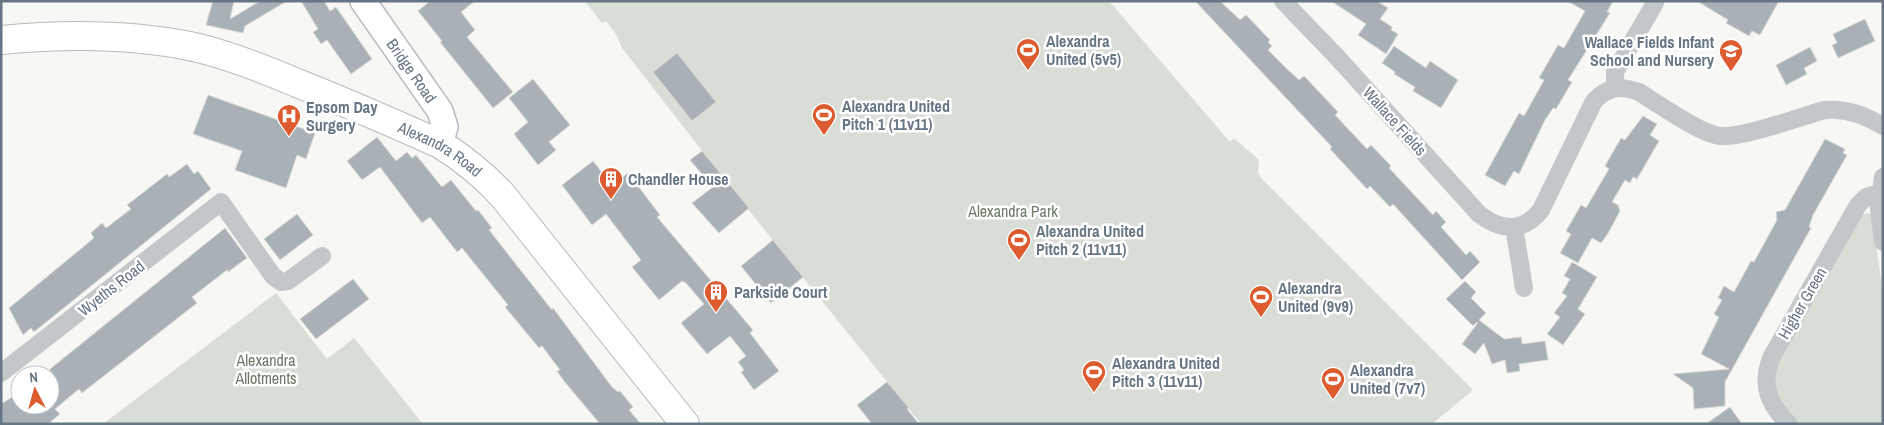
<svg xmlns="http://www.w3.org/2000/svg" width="1884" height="425" font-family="'Archivo Narrow',sans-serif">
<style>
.green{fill:#d8ded5}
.building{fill:#aab1b6;stroke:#d9d9d7}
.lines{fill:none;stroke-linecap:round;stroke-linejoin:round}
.secondary-casing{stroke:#b5babe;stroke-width:28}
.primary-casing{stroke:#b6babe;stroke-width:30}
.minor{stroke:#c3c7ca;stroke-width:18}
.secondary{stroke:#fff;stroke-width:25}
.primary{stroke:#fff;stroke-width:28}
.labels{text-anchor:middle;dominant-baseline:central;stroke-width:5;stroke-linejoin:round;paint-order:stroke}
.poi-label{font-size:16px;font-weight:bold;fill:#677684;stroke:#fff;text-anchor:start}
.street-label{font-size:16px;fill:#677684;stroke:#fff}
.park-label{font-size:16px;fill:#6a7b66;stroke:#fff}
</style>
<rect width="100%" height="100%" fill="#f7f7f4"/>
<path class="green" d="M585 1H1109L1230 142 1234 138 1259 160 1258 173 1262 179 1473 390 1432 424H921L731 188 622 48 616 34 606 21 602 23Z
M1868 213 1872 215 1873 221 1883 296V424H1799C1787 412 1776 400 1774 382 1772 354 1845 244 1863 214Z
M276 293 327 359 354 338 423 424H103Z"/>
<path class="building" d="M213 1H234L230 19 260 1H287L245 26 243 33 206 25Z
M301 1H324L330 11 336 7 372 59 351 74 327 40 321 44 313 32 318 29Z
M430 1H475L461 12 475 30 467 37 513 92 493 108 440 42 442 41 418 11Z
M1195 1H1220L1240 20 1246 15 1270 40 1268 42 1272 46 1268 50 1286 68 1299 80 1304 76 1338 112 1335 115 1367 149 1371 145 1391 166 1389 168 1433 215 1436 211 1446 222 1441 227 1466 255 1470 251 1480 262 1462 280 1393 204 1390 207 1370 186 1367 189 1330 149 1332 147Z
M1331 1H1377L1388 8 1380 19 1392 27 1391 30 1398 34 1386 54 1358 35 1366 24Z
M1567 1H1613L1607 12 1610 13 1568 80 1572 82 1556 109 1553 108 1545 120 1519 174 1514 171 1505 186 1485 175 1519 113 1524 116 1544 80 1539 78 1558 45 1564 48 1585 11Z
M1697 1H1779L1760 35 1752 31 1749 36 1726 23 1728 20Z
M1865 19 1875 41 1838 58 1832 45 1837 43 1833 34Z
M1394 46 1426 68 1430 61 1458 80 1441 108 1413 91 1415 87 1394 74 1395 72 1382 63Z
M1810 47 1817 61 1804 68 1807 74 1786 85 1776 65Z
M677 53 716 102 692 121 653 72Z
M533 79 570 125 549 142 556 150 538 165 514 134 528 122 509 98Z
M208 95 315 133 306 159 297 155 286 188 235 170 242 151 193 134Z
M1643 116 1657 124 1650 135 1659 141 1637 179 1633 177 1630 183 1625 180 1612 202 1618 205 1620 211 1607 235 1601 243 1592 238 1578 263 1560 253 1571 234 1566 231 1581 205 1586 208 1609 169 1605 166 1621 138 1625 140Z
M377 137 396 161 407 152 412 158 416 155 442 187 451 180 476 211 478 210 492 228 489 230 552 310 553 308 612 387 618 392 620 391 633 407 629 410 641 424H600L564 381 557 371 560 370 542 346 539 348 505 307 508 305 462 248 457 252 430 217 422 223 380 167 362 180 347 161Z
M1825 139 1845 149 1843 153 1847 155 1813 215 1809 227 1811 228 1725 382V406L1694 409 1693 388 1673 374 1729 369 1701 354 1719 317 1714 314 1722 300 1718 298 1724 286 1734 292 1751 261 1754 262 1777 220 1776 212 1785 210Z
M702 151 749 208 719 233 692 203 713 187 690 160Z
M593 161 612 185 628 173 660 215 657 217 753 330 750 333 779 371 754 390 741 372 744 370 738 362 746 356 730 336 707 354 681 323 704 304 686 283 682 281 659 300 632 267 641 260 606 214 592 225 562 185Z
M187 164 194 174 198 171 211 189 34 332 31 328 23 335 9 308 94 238 91 233 102 223 106 228 131 209 127 205 167 174 169 177Z
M297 214 313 235 280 260 264 239Z
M225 228 247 258 228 272 227 270 192 297 197 303 82 393 79 389 55 409 60 414 48 424H1V404L20 392V405H50V369Z
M773 240 803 277 771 303 741 266Z
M1572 262 1597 277 1578 309 1585 314 1563 345 1547 334 1560 317 1554 313 1567 296 1562 293 1570 279 1564 276Z
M353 279 369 299 316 339 300 319Z
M1465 281 1476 292 1471 298 1486 313 1479 320 1504 339 1521 337 1522 344 1545 341 1548 360 1519 364 1520 371 1507 373 1505 360 1492 364 1484 343 1475 354 1462 344 1477 324V322L1473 326 1446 299Z
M887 382 909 408 907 409 919 424H872L857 405Z
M1730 407 1742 424H1706Z"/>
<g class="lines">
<g class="secondary-casing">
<g id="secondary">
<path id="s1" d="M363 1 440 111 445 127 440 144"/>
</g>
</g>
<g class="primary-casing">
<g id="primary">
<path id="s2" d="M1 40C64 34 132 34 194 47 229 55 264 69 297 83 345 102 393 123 440 144 464 159 484 175 503 196L685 424"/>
</g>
</g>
<path class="minor" d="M1283 1 1337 57 1479 214C1501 231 1523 233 1541 210L1594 101C1608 87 1619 85 1639 92 1657 103 1700 134 1720 136 1742 138 1800 117 1824 110 1846 108 1864 115 1883 126
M1615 87V72L1655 3
M1883 177 1879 209 1883 242
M1514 227 1524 288
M1 373 221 202 273 276 281 282 288 281 322 256
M1789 424C1768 404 1761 385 1771 358L1858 205 1866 197 1879 193"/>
<use href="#secondary" class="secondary"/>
<use href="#primary" class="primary"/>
</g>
<defs>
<g id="stadium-pin" transform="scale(1.25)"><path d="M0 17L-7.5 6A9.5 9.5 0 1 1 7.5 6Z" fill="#dc5c2f" stroke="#fff"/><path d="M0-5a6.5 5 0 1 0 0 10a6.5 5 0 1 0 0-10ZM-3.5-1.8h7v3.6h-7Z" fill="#fff"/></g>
<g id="school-pin" transform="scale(1.25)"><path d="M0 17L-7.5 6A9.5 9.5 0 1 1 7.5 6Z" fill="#dc5c2f" stroke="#fff"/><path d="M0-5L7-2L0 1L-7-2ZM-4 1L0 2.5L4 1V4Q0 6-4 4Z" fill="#fff"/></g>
<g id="hospital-pin" transform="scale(1.25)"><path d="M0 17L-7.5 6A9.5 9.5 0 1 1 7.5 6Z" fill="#dc5c2f" stroke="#fff"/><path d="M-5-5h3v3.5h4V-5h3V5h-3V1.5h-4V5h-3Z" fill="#fff"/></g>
<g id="building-pin" transform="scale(1.25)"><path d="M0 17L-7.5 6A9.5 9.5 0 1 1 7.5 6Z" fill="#dc5c2f" stroke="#fff"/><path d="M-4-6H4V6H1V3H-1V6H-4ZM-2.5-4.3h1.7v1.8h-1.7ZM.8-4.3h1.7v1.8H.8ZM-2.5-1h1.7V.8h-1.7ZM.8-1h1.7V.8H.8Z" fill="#fff"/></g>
</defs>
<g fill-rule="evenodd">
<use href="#stadium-pin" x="1028" y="50"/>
<use href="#school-pin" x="1731" y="51"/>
<use href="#stadium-pin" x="824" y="115"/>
<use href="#hospital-pin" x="289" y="116"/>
<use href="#building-pin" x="611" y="179"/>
<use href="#stadium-pin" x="1019" y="240"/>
<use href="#building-pin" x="716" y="292"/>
<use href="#stadium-pin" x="1261" y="297"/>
<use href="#stadium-pin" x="1094" y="372"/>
<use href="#stadium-pin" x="1333" y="379"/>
</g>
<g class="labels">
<g class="poi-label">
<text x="1046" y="41">Alexandra<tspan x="1046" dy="18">United (5v5)</tspan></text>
<text x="1714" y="42" text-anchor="end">Wallace Fields Infant<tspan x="1714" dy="18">School and Nursery</tspan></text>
<text x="842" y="106">Alexandra United<tspan x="842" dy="18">Pitch 1 (11v11)</tspan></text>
<text x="306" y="107">Epsom Day<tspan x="306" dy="18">Surgery</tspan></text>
<text x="628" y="179">Chandler House</text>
<text x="1036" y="231">Alexandra United<tspan x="1036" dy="18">Pitch 2 (11v11)</tspan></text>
<text x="1278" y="288">Alexandra<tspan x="1278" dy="18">United (9v9)</tspan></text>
<text x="734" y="292">Parkside Court</text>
<text x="1112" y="363">Alexandra United<tspan x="1112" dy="18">Pitch 3 (11v11)</tspan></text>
<text x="1350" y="370">Alexandra<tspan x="1350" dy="18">United (7v7)</tspan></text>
</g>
<g class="street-label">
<text stroke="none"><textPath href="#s1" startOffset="85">Bridge Road</textPath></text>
<text transform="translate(1395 121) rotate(48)">Wallace Fields</text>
<text stroke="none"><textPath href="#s2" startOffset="461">Alexandra Road</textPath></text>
<text transform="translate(111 288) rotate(-38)">Wyeths Road</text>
<text transform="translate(1802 303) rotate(-60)">Higher Green</text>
</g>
<g class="park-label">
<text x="1013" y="211">Alexandra Park</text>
<text x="266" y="360">Alexandra<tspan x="266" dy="18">Allotments</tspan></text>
</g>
</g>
<rect width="1884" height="425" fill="none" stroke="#677684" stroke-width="5"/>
<g transform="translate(35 390) rotate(354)"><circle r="24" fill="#ffffff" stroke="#c2c8ce"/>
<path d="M0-4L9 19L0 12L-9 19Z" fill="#dc5c2f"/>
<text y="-8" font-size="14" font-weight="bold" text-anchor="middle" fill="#677684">N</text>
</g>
</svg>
